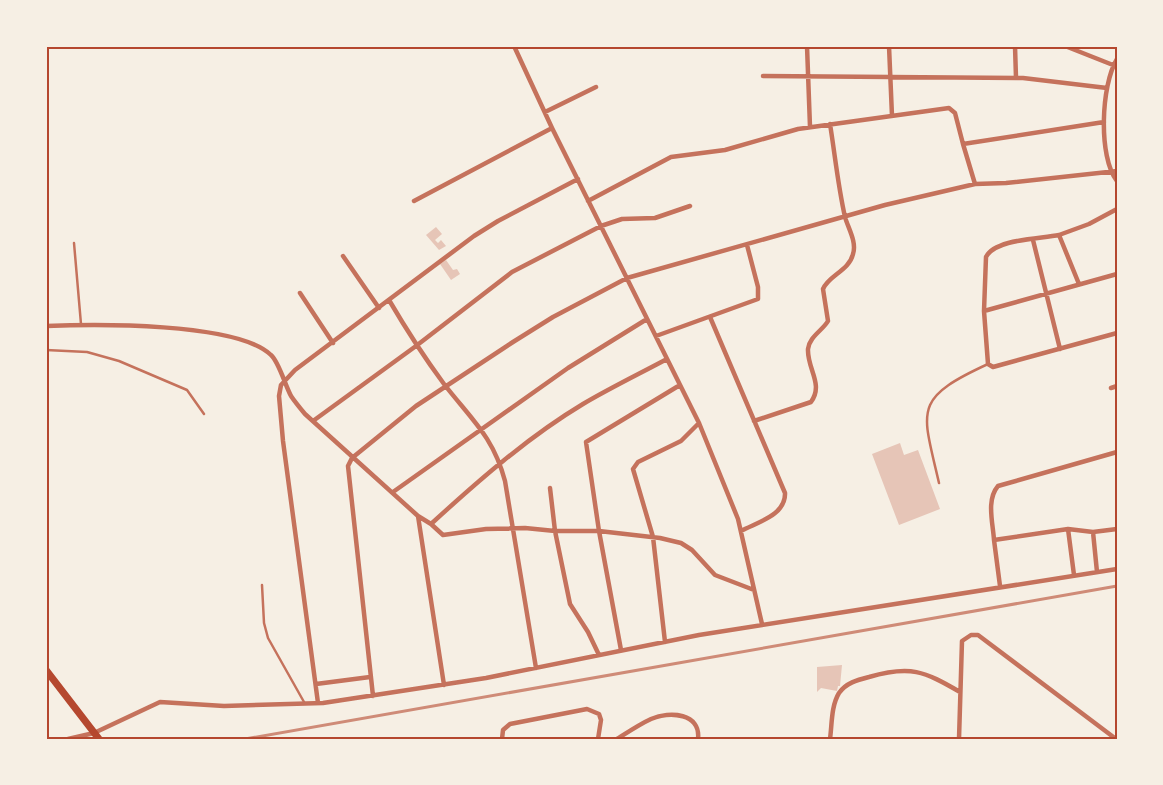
<svg xmlns="http://www.w3.org/2000/svg" width="1163" height="785" font-family="'Fira Sans',sans-serif">
<style>
.building{fill:#e6c5b7}
.lines{fill:none;stroke-linecap:round;stroke-linejoin:round}
.service{stroke:#c5725c;stroke-width:2.5}
.minor{stroke:#c5725c;stroke-width:4.5}
.secondary{stroke:#b5482f;stroke-width:7}
.rail{stroke:#cf8b77;stroke-width:3}
.neatline{fill:none;stroke:#b5482f;stroke-width:2}
</style>
<rect width="100%" height="100%" fill="#f6efe4"/>
<path class="building" d="M436 227 442 234 435 240 438 243 441 240 446 246 439 250 426 235Z
M446 260 453 270 457 269 460 274 451 280 440 264Z
M900 443 904 455 918 450 940 509 899 525 872 454Z
M842 665 840 686H838L837 691 821 688 817 692V667Z"/>
<g class="lines">
<path class="service" d="M74 243 81 324
M46 350 87 352 119 361 187 390 204 414
M939 483C922 409 912 399 988 364
M262 585 264 623 268 638 304 702"/>
<path class="minor" d="M514 46 552 128
M807 46 810 127
M889 46 892 116
M1015 46 1016 78
M1065 46 1113 65
M1117 59C1101 85 1098 157 1117 181
M763 76 1023 78 1107 88
M545 112 596 87
M975 184 963 144 1104 122
M414 201 552 128 699 423 738 519 762 624
M588 201 671 157 725 150 798 129 949 108 955 113 963 144
M1059 235C1039 239 995 239 986 257L984 311 988 364 993 367 1117 333
M1033 240 1060 349
M343 256 379 308
M1079 284 1059 235 1089 224 1117 209
M300 293 333 343
M389 300C406 329 424 357 444 384 471 419 493 436 505 481L536 668
M984 311 1117 274
M710 317 785 493C786 515 758 522 741 531
M46 326C93 324 237 322 271 355 279 362 285 385 291 396 295 402 300 408 305 414L418 516 444 685
M656 336 758 299V287L747 245
M1111 388 1117 386
M313 421 416 346 512 272 601 226 622 219 655 218 690 206
M754 421 811 402C824 384 807 369 808 349 809 337 823 330 828 321L823 289C829 275 849 271 853 254 857 242 848 228 845 217 838 186 835 155 830 124
M550 488 555 531 570 604 588 632 599 655
M393 492 568 368 647 319
M418 516 431 524C478 481 528 437 583 404 610 388 639 374 667 359
M431 524 443 535 486 529 525 528 555 531H599L660 538 681 543 692 550 715 575 754 590
M1068 529 1074 575
M1093 532 1097 572
M994 540C993 523 986 500 998 486L1117 452
M1000 586 994 540 1068 529 1093 532 1117 529
M665 642 653 537 633 469 638 462 681 441 699 423
M621 650 599 531 586 442 680 385
M316 684 370 677
M373 696 348 466 352 458 416 406 513 342 553 317 627 278 885 205 975 184 1006 183 1117 171
M318 703 283 441 279 396 281 385 295 370 474 236 498 221 578 179
M68 739 94 733 160 702 224 706 323 703 486 678 699 635 1117 569
M502 739 503 730 510 724 587 709 599 714 601 720 598 739
M617 739C628 732 640 724 651 719 670 711 701 713 698 739
M830 739C832 725 831 706 839 693 846 683 857 680 869 677 910 665 924 671 960 692
M959 739 962 641 971 635H978L1116 739"/>
<path class="secondary" d="M46 670 99 739"/>
<path class="rail" d="M245 739 1117 586"/>
</g>
<rect width="1163" height="785" fill="none" stroke="#f6efe4" stroke-width="95"/>
<rect x="48" y="48" width="1068" height="690" class="neatline"/>
</svg>
